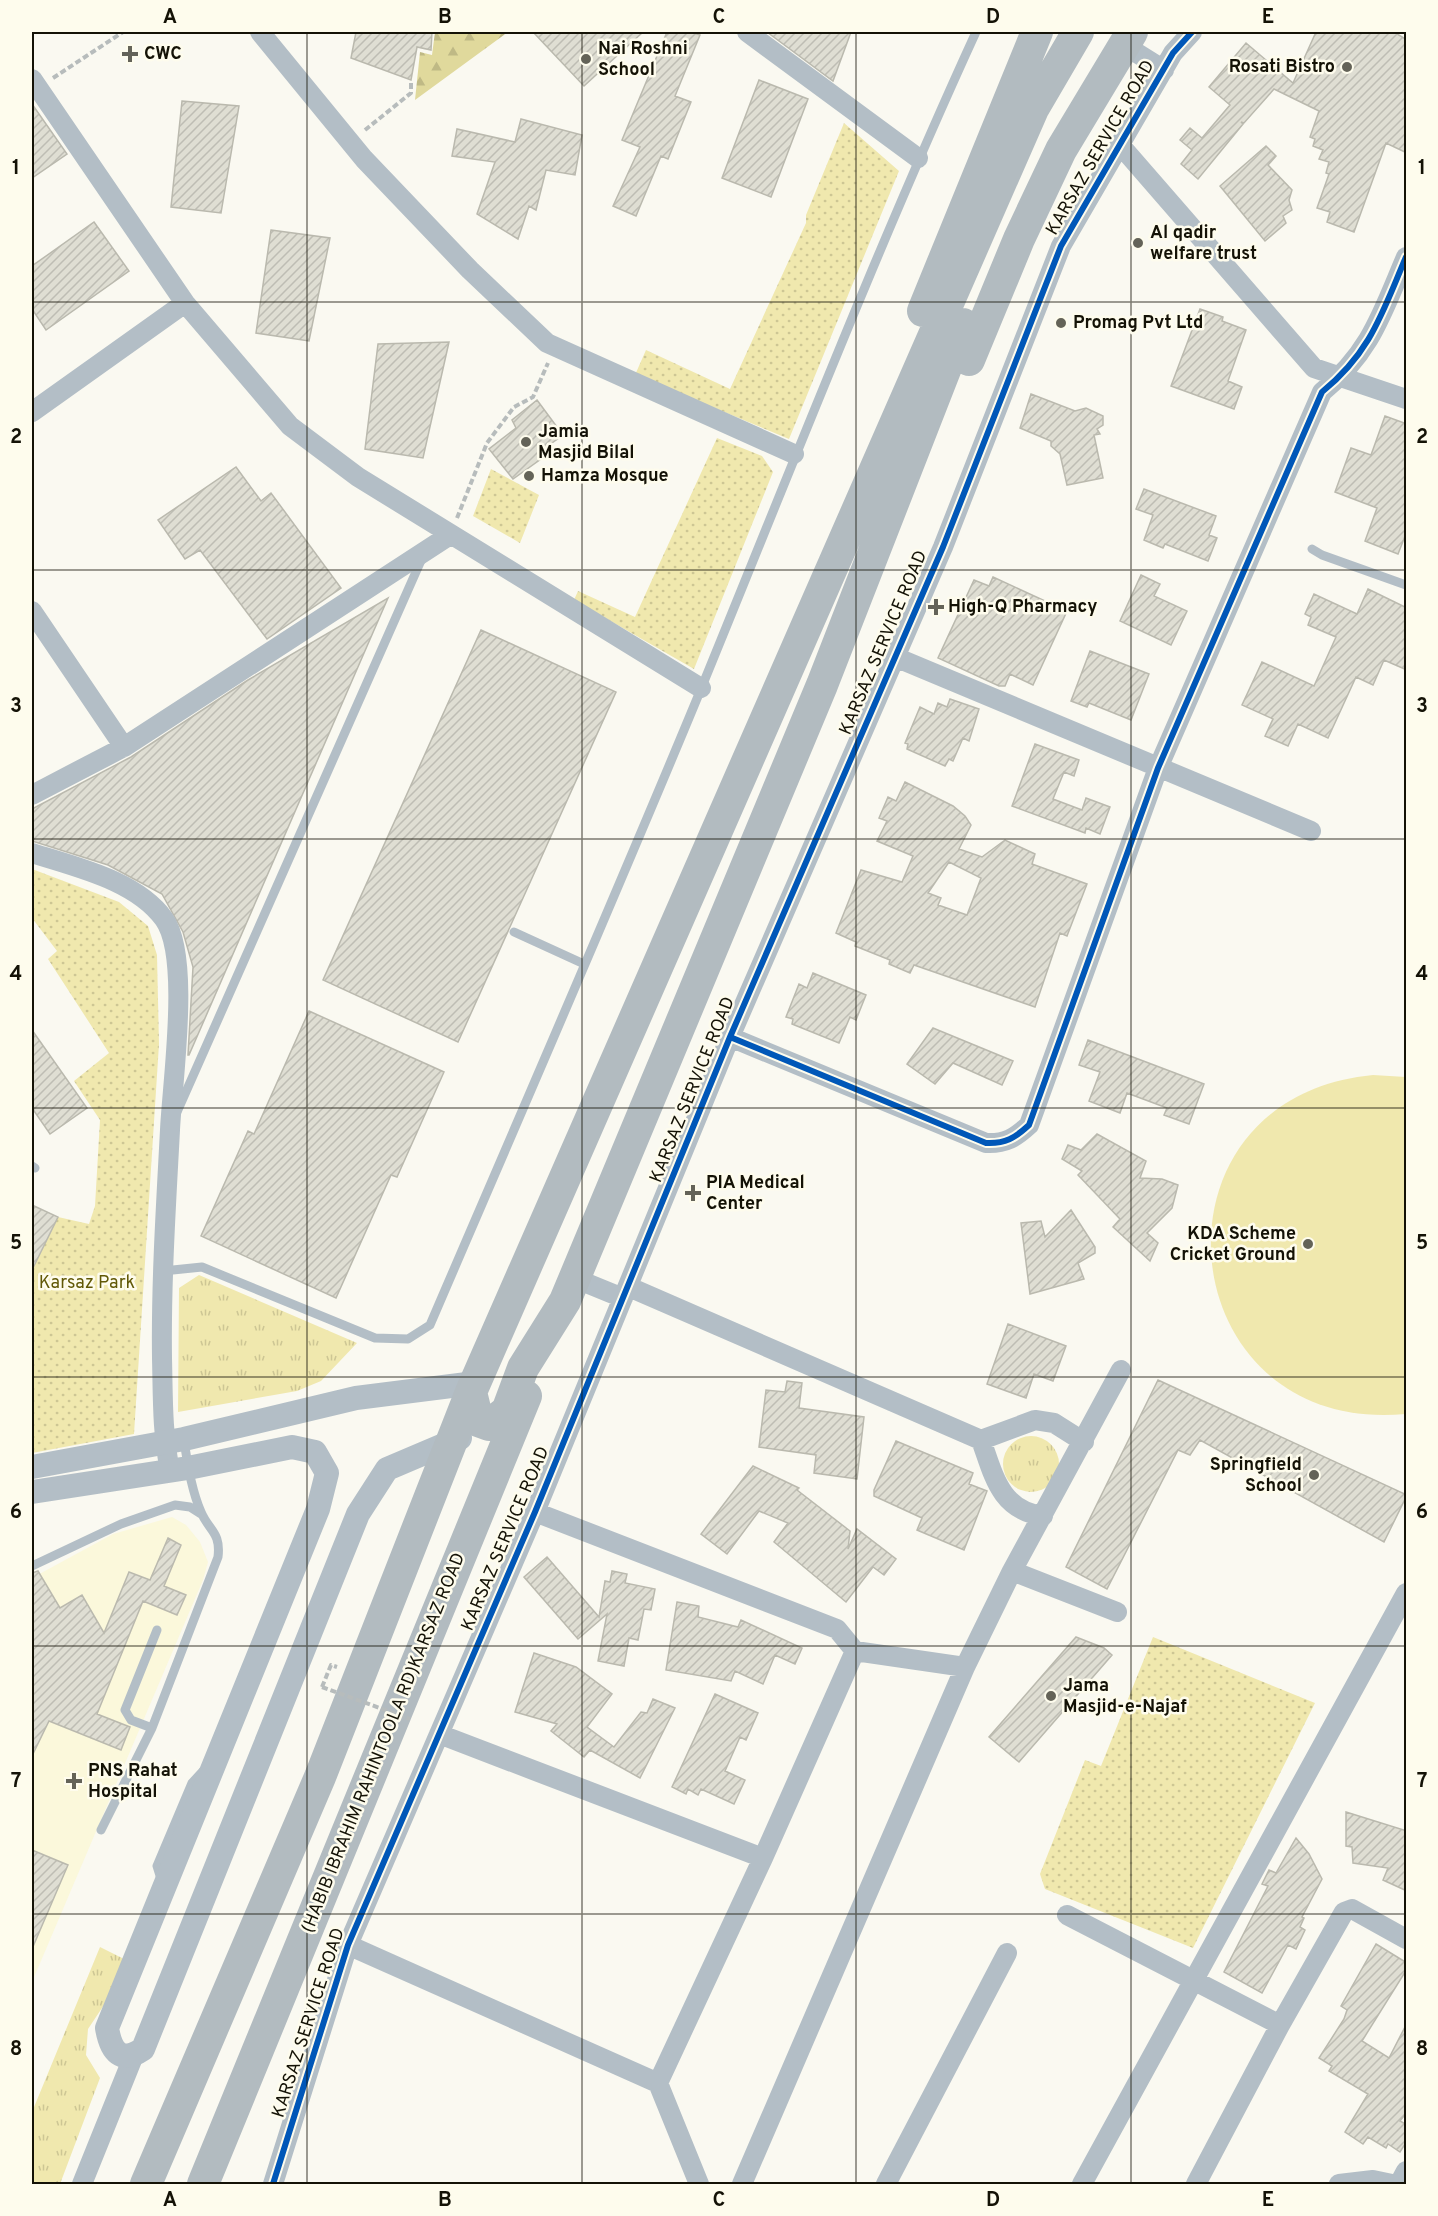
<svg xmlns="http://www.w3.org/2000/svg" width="1438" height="2216" font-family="Overpass,sans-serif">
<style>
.built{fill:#fbf8db}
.grass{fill:url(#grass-tufts)}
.forest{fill:url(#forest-firs)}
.park{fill:url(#park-dots)}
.pitch{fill:#f0e8ae}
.building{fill:url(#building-hatch);stroke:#bab9ae;stroke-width:1.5;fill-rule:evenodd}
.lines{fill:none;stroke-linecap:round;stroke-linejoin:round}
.path{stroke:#b7bcbc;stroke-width:4;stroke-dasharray:6 3;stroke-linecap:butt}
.service{stroke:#b3bec6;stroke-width:9}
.minor{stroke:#b3bec6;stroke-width:20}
.tertiary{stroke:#b3bec6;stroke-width:24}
.trunk{stroke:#b2bbc0;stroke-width:32}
.path-bridge{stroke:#b7bcbc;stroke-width:4;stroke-dasharray:6 3;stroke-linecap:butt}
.cycleway-casing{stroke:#fefced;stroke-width:10}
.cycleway{stroke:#0057b8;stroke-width:6}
.grid{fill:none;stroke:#141206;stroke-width:1.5;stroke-opacity:0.55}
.poi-dot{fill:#646358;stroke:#fefced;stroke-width:2}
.labels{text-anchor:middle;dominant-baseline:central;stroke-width:5;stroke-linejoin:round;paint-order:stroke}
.poi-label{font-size:18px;font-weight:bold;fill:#141206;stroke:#fefced;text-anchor:start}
.street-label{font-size:18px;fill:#141206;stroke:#fefced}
.park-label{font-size:18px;fill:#615806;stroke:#fefced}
.neatline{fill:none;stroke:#141206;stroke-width:2}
.grid-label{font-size:20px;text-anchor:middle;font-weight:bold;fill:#141206}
</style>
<defs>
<pattern id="grass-tufts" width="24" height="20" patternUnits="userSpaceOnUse" patternTransform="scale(1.5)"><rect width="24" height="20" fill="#f0e8ae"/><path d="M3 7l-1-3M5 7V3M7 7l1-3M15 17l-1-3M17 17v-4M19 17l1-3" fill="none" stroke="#cdc694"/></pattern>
<pattern id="forest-firs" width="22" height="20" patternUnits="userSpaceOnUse" patternTransform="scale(1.5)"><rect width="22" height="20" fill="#e0d99c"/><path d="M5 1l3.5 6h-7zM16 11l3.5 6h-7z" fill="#bfb985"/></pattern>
<pattern id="park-dots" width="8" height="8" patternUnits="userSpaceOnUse" patternTransform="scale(1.5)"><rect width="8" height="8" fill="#f0e8ae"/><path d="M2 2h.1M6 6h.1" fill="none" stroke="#cdc694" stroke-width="1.8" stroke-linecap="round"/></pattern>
<pattern id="building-hatch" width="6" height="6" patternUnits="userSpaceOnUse" patternTransform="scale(1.5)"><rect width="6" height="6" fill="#dfded3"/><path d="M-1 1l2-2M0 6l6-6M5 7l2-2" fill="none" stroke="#bebdb4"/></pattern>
</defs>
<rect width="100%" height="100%" fill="#faf9f1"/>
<path class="built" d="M172 1517 186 1525 200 1542 208 1562 203 1580 32 1982V1578L113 1534Z"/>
<path class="grass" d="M199 1275 357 1343 321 1381 297 1391 178 1412 179 1288Z
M1003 1464a28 28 0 1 1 56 0a28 28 0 1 1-56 0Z
M100 1947 132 1963 88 2029 86 2055 100 2078 60 2184H32V2112Z"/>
<path class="forest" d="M435 32H508L415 100 420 52 432 55Z"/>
<path class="park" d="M844 123 899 171 789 439 635 375 646 350 730 389 806 223V215Z
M717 438 762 456 773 472 694 669 574 600 578 591 635 617Z
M491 469 539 495 520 543 473 516Z
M32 869 119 902 148 926 157 955 159 1044 134 1434 32 1453V1270L58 1217 89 1224 95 1206 100 1120 74 1081 109 1053 48 959 57 951 32 918Z
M1153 1637 1315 1703 1193 1948 1045 1889 1040 1874 1085 1760 1101 1766Z"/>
<path class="pitch" d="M1373 1075 1406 1077V1414C1170 1437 1135 1098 1373 1075Z"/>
<path class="building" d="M356 32H432L431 50 417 47 411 80 351 58Z
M533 32H643L584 86Z
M667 32H691L700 35 675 96 691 102 668 159 661 156 636 216 613 206 640 147 622 140Z
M767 32H851L833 81Z
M1316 32H1394L1407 40V153L1386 143 1354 232 1327 222 1330 212 1317 208 1329 174 1326 173 1329 162 1319 159 1323 150 1313 146 1315 139 1310 137 1319 111 1274 89 1244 123 1241 122 1243 124 1198 179 1181 164 1192 150 1180 140 1190 128 1202 138 1230 105 1209 87 1246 43 1293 83Z
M759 80 808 99 771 197 722 178Z
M182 101 239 106 221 213 171 207Z
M32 104 67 154 32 178Z
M521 119 582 135 575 175 546 170 536 210 529 206 518 239 477 214 495 162 452 156 457 129 515 142Z
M1266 146 1276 156 1268 165 1292 190 1289 200 1292 210 1283 216 1286 223 1265 241 1220 186Z
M94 222 129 271 46 330 32 309V266Z
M271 230 330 238 309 341 256 333Z
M1200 309 1223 317 1222 321 1246 330 1228 381 1242 387 1234 409 1171 386Z
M449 342 423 458 365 449 378 344Z
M1031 394 1075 411 1086 408 1103 416V425L1097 429 1100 434 1094 435 1103 478 1067 485 1060 454 1051 446V441L1020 428Z
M537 400 563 435 538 453 541 459 513 479 489 449 516 428 512 420Z
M1385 416 1407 424V531L1398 554 1365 541 1377 508 1335 492 1351 448 1371 455Z
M236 467 261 501 271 493 341 588 267 639 200 550 185 559 158 520Z
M1144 489 1216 516 1209 535 1217 538 1208 561 1165 544 1163 548 1144 540 1153 515 1136 509Z
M1141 575 1160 584 1154 596 1187 611 1171 645 1120 621Z
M993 577 1067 611 1033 685 1010 674 1005 686H999L938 658 974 580 989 586Z
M1368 589 1407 608V670L1384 660 1373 685 1356 677 1328 738 1298 724 1288 746 1265 736 1273 719 1242 705 1262 662 1314 686 1336 637 1308 625 1311 617 1305 614 1314 594 1357 614Z
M388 598 189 1055H188L193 967 183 932 162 894 108 865 32 841V809L131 757 248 680Z
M481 630 616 692 458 1042 323 980Z
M1090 651 1149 674 1131 720 1089 703 1087 707 1071 701Z
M950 699 979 709 969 741 963 738 953 761 949 759 945 766 907 749 908 744 905 743 920 707 934 714 938 703 947 707Z
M1035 744 1079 760 1074 776 1064 772 1053 799 1082 810 1086 798 1110 807 1100 834 1086 828 1085 833 1012 806Z
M905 782 953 806 965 816 971 825 959 849 982 857 1005 840 1035 854 1032 864 1087 884 1067 936 1060 933 1035 1007 914 965 910 973 889 964 890 960 855 946 856 942 836 933 861 870 902 882 913 856 877 841 887 821 879 818 888 797 896 801ZM949 862 981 878 967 915 938 905 941 898 928 893Z
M813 973 866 995 856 1020 850 1017 839 1043 792 1024 793 1019 786 1017 799 984 807 988Z
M309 1011 444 1072 397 1177 391 1175 336 1298 201 1236 248 1131 254 1134Z
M933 1028 1013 1061 1002 1085 953 1063 935 1084 907 1064Z
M32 1030 87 1108 50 1134 32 1108Z
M1088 1040 1204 1084 1189 1124 1164 1115 1167 1108 1127 1093 1120 1113 1089 1101 1100 1072 1079 1065Z
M1097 1134 1146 1161 1140 1178 1162 1179 1178 1185 1172 1208 1147 1233 1158 1243 1150 1261 1113 1227 1120 1219 1078 1175 1082 1171 1062 1159 1068 1145 1081 1150Z
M32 1205 58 1217 32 1270Z
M1071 1210 1095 1247V1253L1078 1263 1084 1279 1030 1294 1021 1223 1041 1221 1045 1237Z
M1008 1324 1066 1346 1053 1381 1034 1374 1026 1398 987 1384Z
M1158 1380 1407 1495 1384 1542 1200 1440 1190 1455 1178 1450 1107 1589 1066 1567Z
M787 1381 802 1383 799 1408 864 1417 857 1479 814 1473 816 1455 759 1447 766 1390 785 1392Z
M896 1441 973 1473 969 1484 987 1491 964 1550 917 1530 922 1518 874 1496V1490Z
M753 1466 799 1488 797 1490 850 1531 848 1549 857 1529 896 1559 884 1575 873 1567 846 1602 774 1542 788 1523 759 1511 727 1554 701 1534Z
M168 1538 181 1545 164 1586 186 1595 177 1615 143 1601 97 1714 130 1727 121 1750 49 1721 32 1756V1573L38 1571 60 1608 82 1595 104 1633 129 1572 150 1580Z
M547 1557 599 1617 605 1581 610 1582 612 1571 627 1574 625 1583 655 1589 651 1610 644 1609 638 1640 629 1638 624 1666 598 1661 607 1614 578 1639 524 1577Z
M677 1602 699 1606 698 1617 738 1627 741 1620 802 1648 795 1664 775 1655 763 1684 735 1671 731 1681 666 1670Z
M1076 1637 1104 1648 1112 1655 1019 1762 989 1737Z
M534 1653 576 1667 612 1694 587 1727 614 1747 641 1712 647 1713 653 1699 675 1708 640 1778 590 1750 584 1757 551 1731 557 1724 515 1712Z
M715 1694 758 1713 746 1740 740 1737 725 1771 745 1780 734 1804 701 1789 698 1795 688 1789 686 1794 672 1787Z
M1346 1812 1407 1831V1891L1383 1880 1388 1868 1353 1863 1352 1847 1346 1846Z
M1296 1838 1309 1854 1322 1879 1302 1917 1304 1918 1300 1927 1305 1930 1296 1949 1288 1945 1262 1993 1224 1972 1268 1886 1262 1884 1269 1870 1276 1873Z
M32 1850 68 1865 32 1949Z
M1376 1944 1407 1963V1969L1362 2041 1389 2058 1407 2023V2112L1400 2121 1407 2125V2141L1400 2152 1388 2144 1386 2148 1368 2137 1363 2144 1345 2132 1368 2094 1329 2071 1332 2066 1319 2058 1344 2019 1347 2010 1341 2006Z"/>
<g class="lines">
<path class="path" d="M53 78 123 32
M365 130 411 93V80
M457 518 487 443 514 407 533 397 548 363
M322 1687 331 1665 337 1667"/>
<path class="service" d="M1312 549 1322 555 1406 585
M514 932 584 964
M177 1112 423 556
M32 1166 35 1168
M163 1271 202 1267 375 1338 408 1339 430 1325C521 1113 613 902 701 689 791 469 877 248 976 32
M32 1566 121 1524 175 1505 190 1507 201 1514
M152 1728 131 1720 125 1710 157 1630
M101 1830 152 1728 218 1557C221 1532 209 1531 201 1512 191 1489 187 1463 184 1439
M162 1882 157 1866 192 1783 203 1771"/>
<path class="minor" d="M260 32 364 159 470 270 547 343 794 454
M747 32 918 158
M1124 45 1164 70
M32 79 185 303 290 426 358 477 701 688
M1121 146 1314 368 1406 399
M32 412 185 303
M32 611 124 747 32 795
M895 657 1311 831
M124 747 450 535
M32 853C75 867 136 880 164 919 191 956 172 1083 170 1130 166 1206 161 1282 162 1358 163 1398 162 1431 170 1471
M730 1037 986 1143C1005 1144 1015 1138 1029 1125L1158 768 1322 392C1371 352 1382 313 1406 257
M574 1278 623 1298
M629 1287 981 1440 1035 1420 1054 1423 1084 1442
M981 1440C994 1476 1000 1510 1043 1516
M535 1512 837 1629 855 1651
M1012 1571 1117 1612
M439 1734 763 1858
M1067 1915 1280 2025
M348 1945 658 2083
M82 2184 134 2055
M273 2184 348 1945 535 1512 730 1037 943 547 1061 246 1173 53 1192 32
M699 2184 658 2083 763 1858 855 1651 965 1667
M742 2184 965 1667 1012 1571 1121 1370
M886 2184 1007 1953
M1082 2184 1406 1593
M1196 2184 1280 2025 1344 1912 1352 1909 1406 1939
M1339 2184 1373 2180 1392 2184
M1399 2184 1406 2171"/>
<path class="tertiary" d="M32 1467 184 1439 356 1398 475 1383
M32 1492 188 1468 292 1447 315 1452 327 1473 318 1509 107 2028C111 2052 121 2064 143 2049L358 1514 387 1469 460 1438"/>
<path class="trunk" d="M923 311 1037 32
M969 360 1019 239 1061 150 1132 32
M471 1392 478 1421 489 1425 507 1411 523 1368 565 1301 822 685 963 324
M146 2184 320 1777 471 1392 1033 109 1078 32
M203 2184 526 1396"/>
<path class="path-bridge" d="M322 1687 410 1719"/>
<g class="cycleway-casing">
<path id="cycleway" d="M730 1037 986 1143C1005 1144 1015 1138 1029 1125L1158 768 1322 392C1371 352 1382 313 1406 257
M273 2184 348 1945 535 1512 730 1037 943 547 1061 246 1173 53 1192 32"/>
</g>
<use href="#cycleway" class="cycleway"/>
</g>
<path class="grid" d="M307 32V2184M582 32V2184M856 32V2184M1131 32V2184M32 302H1406M32 570H1406M32 839H1406M32 1108H1406M32 1377H1406M32 1646H1406M32 1914H1406"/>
<g class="poi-dot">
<path d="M127 45h6v6h6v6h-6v6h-6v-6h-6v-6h6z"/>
<circle cx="586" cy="59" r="6"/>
<circle cx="1347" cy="67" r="6"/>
<circle cx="1138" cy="243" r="6"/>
<circle cx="1061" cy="323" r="6"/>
<circle cx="526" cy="442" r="6"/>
<circle cx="529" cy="476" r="6"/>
<path d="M933 598h6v6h6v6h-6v6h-6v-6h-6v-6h6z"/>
<path d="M690 1184h6v6h6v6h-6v6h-6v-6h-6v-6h6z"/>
<circle cx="1308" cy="1244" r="6"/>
<circle cx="1314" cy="1475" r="6"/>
<circle cx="1051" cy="1696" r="6"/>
<path d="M71 1772h6v6h6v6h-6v6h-6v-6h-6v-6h6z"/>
</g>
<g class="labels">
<g class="poi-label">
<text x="598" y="49">Nai Roshni<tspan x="598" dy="21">School</tspan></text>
<text x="144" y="54">CWC</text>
<text x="1335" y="67" text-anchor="end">Rosati Bistro</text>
<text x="1150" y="233">Al qadir<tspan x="1150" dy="21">welfare trust</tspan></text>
<text x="1073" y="323">Promag Pvt Ltd</text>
<text x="538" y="432">Jamia<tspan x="538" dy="21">Masjid Bilal</tspan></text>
<text x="541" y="476">Hamza Mosque</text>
<text x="948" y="607">High-Q Pharmacy</text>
<text x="706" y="1183">PIA Medical<tspan x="706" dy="21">Center</tspan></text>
<text x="1296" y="1234" text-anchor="end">KDA Scheme<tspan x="1296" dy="21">Cricket Ground</tspan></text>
<text x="1302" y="1465" text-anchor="end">Springfield<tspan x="1302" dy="21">School</tspan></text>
<text x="1063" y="1686">Jama<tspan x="1063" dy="21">Masjid-e-Najaf</tspan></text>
<text x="88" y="1771">PNS Rahat<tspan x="88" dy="21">Hospital</tspan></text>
</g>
<g class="street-label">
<text transform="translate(1101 148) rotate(-60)">KARSAZ SERVICE ROAD</text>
<text transform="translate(884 643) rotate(-67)">KARSAZ SERVICE ROAD</text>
<text transform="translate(693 1090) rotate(-68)">KARSAZ SERVICE ROAD</text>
<text transform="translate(506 1539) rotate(-67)">KARSAZ SERVICE ROAD</text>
<text transform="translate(384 1743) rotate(-68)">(HABIB IBRAHIM RAHINTOOLA RD)KARSAZ ROAD</text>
<text transform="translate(309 2023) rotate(-72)">KARSAZ SERVICE ROAD</text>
</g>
<g class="park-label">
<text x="87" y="1283">Karsaz Park</text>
</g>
</g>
<rect width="1438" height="2216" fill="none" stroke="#fefced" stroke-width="66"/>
<rect x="33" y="33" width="1372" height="2150" class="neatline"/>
<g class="grid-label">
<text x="170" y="23">A</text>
<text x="445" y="23">B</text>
<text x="719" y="23">C</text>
<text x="993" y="23">D</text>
<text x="1268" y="23">E</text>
<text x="16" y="174">1</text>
<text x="1422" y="174">1</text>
<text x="16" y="443">2</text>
<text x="1422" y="443">2</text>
<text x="16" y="712">3</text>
<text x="1422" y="712">3</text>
<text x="16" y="980">4</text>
<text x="1422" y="980">4</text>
<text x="16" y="1249">5</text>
<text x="1422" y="1249">5</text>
<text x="16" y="1518">6</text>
<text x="1422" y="1518">6</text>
<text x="16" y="1787">7</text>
<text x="1422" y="1787">7</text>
<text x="16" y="2055">8</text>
<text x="1422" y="2055">8</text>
<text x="170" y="2206">A</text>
<text x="445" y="2206">B</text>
<text x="719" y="2206">C</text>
<text x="993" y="2206">D</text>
<text x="1268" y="2206">E</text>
</g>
</svg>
